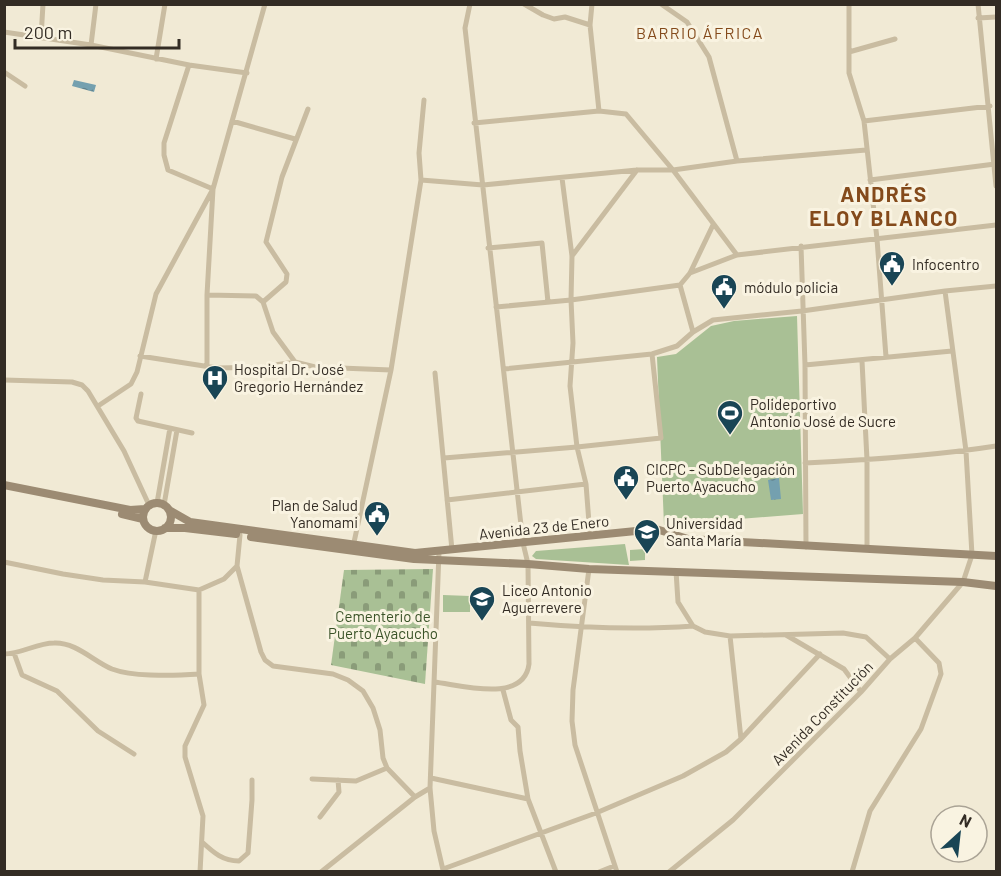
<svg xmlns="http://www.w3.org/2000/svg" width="1001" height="876" font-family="Barlow,sans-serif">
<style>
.cemetery{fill:url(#cemetery-stones)}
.green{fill:#a9c095}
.water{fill:url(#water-ripples)}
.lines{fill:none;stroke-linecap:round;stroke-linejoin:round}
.street{stroke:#c9bca1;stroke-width:5}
.secondary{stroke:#9c8b73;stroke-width:8}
.labels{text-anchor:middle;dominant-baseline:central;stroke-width:6;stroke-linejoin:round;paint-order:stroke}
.poi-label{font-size:15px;fill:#332c24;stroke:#f9f3e1;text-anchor:start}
.street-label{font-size:15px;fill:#332c24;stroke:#f9f3e1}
.park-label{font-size:15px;fill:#395227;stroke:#f9f3e1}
.neighbourhood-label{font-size:16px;letter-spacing:1.5px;fill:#844a1b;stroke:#f9f3e1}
.district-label{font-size:21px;font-weight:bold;letter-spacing:1.5px;fill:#844a1b;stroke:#f9f3e1}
</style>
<defs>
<pattern id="cemetery-stones" width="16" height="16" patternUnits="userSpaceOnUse" patternTransform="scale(1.5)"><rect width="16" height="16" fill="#a9c095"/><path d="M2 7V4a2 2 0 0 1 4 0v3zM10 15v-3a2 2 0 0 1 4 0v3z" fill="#8a9c79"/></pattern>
<pattern id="water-ripples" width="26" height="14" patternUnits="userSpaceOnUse" patternTransform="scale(1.5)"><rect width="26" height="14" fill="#74a0af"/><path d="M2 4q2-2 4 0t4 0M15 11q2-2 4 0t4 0" fill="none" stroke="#60838e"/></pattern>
</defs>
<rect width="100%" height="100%" fill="#f1ead5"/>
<path class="cemetery" d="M433 569 425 684 331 665 344 570Z"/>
<path class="green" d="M797 316 803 514 664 525 657 357 676 354 711 326 734 321Z
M625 544 629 565 536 559 532 556 536 551Z
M645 549V560L630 561V550Z
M443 595 470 596V612H443Z"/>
<path class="water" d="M74 80 96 85 94 92 72 86Z
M779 478 781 499 771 500 768 480Z"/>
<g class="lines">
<path class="street" d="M524 4 543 15 554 19 565 17 590 25
M592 4 590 25 599 111
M661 4 687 22 709 57 737 161
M849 4V73L864 121 877 239 886 357
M978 4 996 186
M978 18 996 17
M4 32 91 45 189 65 247 73
M41 38 43 4
M91 45 96 4
M849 52 895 39
M156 59 165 4
M189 65 164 143V155L168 170 213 189 207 295V367
M4 72 25 86
M232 121 295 139
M864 121 990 106
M474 123 599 111 626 114 673 170 737 255
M562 178 572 256 571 300 573 343 570 386 577 447 586 484 590 536
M421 180 483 185 637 170H673L737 161 866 150
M870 180 995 164
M801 246 805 365 806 547
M488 248 542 243 548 302
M572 256 637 170
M690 273 737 255 996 225
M680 285 693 332
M207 295 256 296 263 302 273 332 295 362
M263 302 286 282 287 274 266 242 282 177 308 109
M496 307 571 300 680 285 690 273 713 225
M140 356 217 368 262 367 295 362 315 367 391 370
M862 361 867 460V549
M805 365 952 351
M504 369 652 354 677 346 693 332 713 320 802 311 945 291 996 286
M435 373 452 550
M4 380 72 382 82 385 88 391 124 451 149 505
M141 394 136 418 138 421 192 433
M98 406 131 384 137 372 156 294 213 189 265 4
M444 458 577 447 661 438 652 354
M805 463C869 460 933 456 996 446
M447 500 586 484
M157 503 170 428
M164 505 177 430
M240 535 237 566 261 652 265 660 273 666 333 674 348 680 363 691 373 708 380 730 383 758 387 768 415 797
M353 547 391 370 421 180 419 153 424 100
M439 552 430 788 434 831 443 870
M4 562 63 574 103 580 145 582 199 590 224 579 237 566
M589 569 573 690 572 721 575 745 617 872
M676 571 678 602 693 626 705 632 730 636 843 633 866 637 890 659
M145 582 156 530
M199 590V674L204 705 185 746V757L203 816 200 872
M529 623C585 628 637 630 693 626
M786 635 844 669 861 692
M730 636 741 739
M14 653 22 675 57 691 98 731 134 754
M4 654C21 654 37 643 54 643 76 642 93 661 112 669 136 678 174 675 199 674
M434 682C461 685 524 704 529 664L528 564 523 543 465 28 470 4
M503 690 511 720 518 727 520 751 528 799 556 872
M431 778 528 799
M312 779 356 781 387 768
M320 817 339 792 338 780
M202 842C214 853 223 861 239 861L248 853 252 800V780
M443 869 596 813 683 776 726 752 741 739 820 654
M321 872 415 797 430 788
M599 872 614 866
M669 872 733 820 861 692 890 659 915 638 963 582 972 555 966 451 945 291
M852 872 870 811 921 729 941 674 939 663 915 638"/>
<path class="secondary" d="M4 485 130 510 145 509
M143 517a14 14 0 1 1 28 0a14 14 0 1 1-28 0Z
M169 510 190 522 415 553 656 529 688 539 996 556
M122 514 143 519
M165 528H185L236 534
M251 537 414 559 528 564 589 569 963 582 996 586"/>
</g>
<defs>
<g id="civic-pin" transform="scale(1.35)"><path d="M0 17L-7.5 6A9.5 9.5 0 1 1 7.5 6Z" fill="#194555" stroke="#f9f3e1"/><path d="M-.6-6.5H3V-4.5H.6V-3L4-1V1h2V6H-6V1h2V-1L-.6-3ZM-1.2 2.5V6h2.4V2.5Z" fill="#fff"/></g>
<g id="hospital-pin" transform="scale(1.35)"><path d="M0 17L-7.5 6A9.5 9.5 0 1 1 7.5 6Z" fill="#194555" stroke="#f9f3e1"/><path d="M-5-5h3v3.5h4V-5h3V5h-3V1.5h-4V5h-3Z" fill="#fff"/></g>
<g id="stadium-pin" transform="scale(1.35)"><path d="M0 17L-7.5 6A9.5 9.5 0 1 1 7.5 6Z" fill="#194555" stroke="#f9f3e1"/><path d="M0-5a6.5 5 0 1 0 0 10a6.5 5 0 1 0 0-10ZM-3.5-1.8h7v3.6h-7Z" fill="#fff"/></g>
<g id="university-pin" transform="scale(1.35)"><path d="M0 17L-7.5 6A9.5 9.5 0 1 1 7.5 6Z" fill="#194555" stroke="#f9f3e1"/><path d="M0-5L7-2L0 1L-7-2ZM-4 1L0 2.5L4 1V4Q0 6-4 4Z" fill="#fff"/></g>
<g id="school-pin" transform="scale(1.35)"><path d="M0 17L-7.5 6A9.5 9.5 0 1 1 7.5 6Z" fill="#194555" stroke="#f9f3e1"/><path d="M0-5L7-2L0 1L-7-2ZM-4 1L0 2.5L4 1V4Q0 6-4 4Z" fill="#fff"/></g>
</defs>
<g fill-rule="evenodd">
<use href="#civic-pin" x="892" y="264"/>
<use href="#civic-pin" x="724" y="287"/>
<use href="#hospital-pin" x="215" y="378"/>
<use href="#stadium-pin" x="730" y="413"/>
<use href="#civic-pin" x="626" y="478"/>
<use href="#civic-pin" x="377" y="514"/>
<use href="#university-pin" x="647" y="532"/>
<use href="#school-pin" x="482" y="599"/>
</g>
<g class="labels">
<g class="poi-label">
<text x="912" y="264">Infocentro</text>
<text x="744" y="287">módulo policia</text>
<text x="234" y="369">Hospital Dr. José<tspan x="234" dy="17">Gregorio Hernández</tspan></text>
<text x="750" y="404">Polideportivo<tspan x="750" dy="17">Antonio José de Sucre</tspan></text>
<text x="646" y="469">CICPC - SubDelegación<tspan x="646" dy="17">Puerto Ayacucho</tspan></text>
<text x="358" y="505" text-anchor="end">Plan de Salud<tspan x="358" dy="17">Yanomami</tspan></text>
<text x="666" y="523">Universidad<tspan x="666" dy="17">Santa María</tspan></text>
<text x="502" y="590">Liceo Antonio<tspan x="502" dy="17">Aguerrevere</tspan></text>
</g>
<g class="street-label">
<text transform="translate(544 527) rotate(-6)">Avenida 23 de Enero</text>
<text transform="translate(822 713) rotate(-46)">Avenida Constitución</text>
</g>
<g class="park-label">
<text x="383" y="616">Cementerio de<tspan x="383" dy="17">Puerto Ayacucho</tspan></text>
</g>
<g class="neighbourhood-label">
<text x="700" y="32">BARRIO ÁFRICA</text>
</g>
<g class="district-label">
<text x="884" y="193">ANDRÉS<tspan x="884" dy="24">ELOY BLANCO</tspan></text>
</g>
</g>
<rect width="1001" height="876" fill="none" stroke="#332c24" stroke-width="12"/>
<g transform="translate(959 834) rotate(27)"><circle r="28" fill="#f9f3e1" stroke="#aaa395" stroke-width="1.5"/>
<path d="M0-4.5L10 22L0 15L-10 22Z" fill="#194555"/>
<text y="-9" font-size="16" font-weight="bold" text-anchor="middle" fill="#332c24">N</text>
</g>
<path d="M15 39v9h164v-9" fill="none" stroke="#332c24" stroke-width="3"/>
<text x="24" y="39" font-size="18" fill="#332c24" stroke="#f9f3e1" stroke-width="4.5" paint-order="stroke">200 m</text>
</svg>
